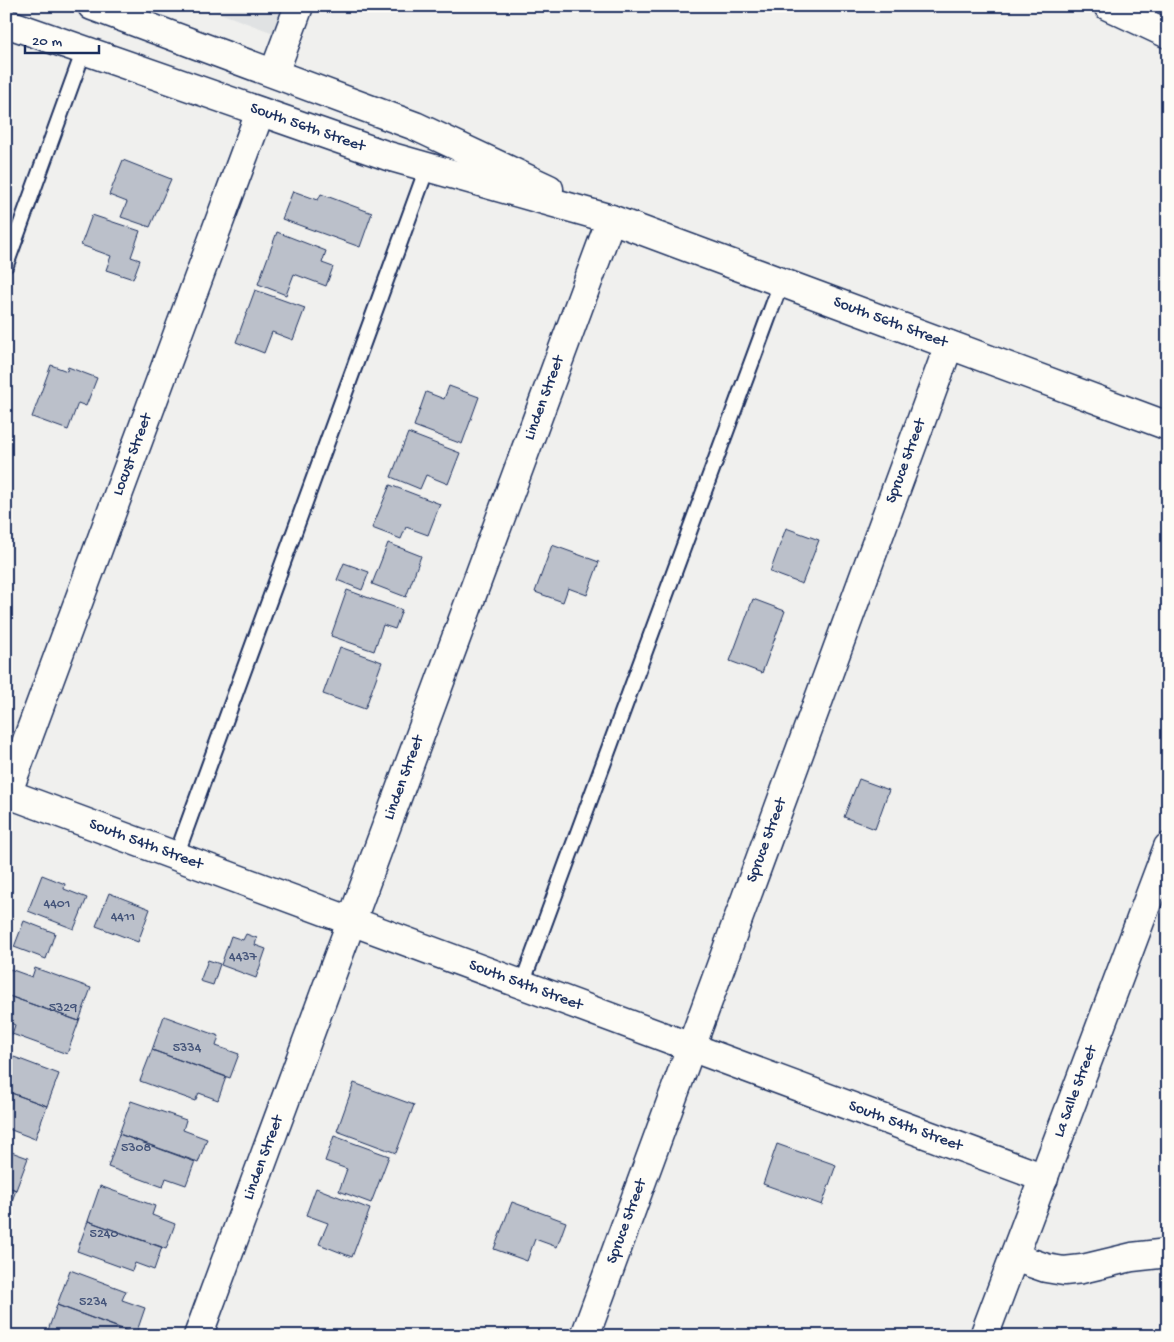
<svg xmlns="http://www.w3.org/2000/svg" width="1174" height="1342" font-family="'Gochi Hand',sans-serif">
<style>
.built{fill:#e0e2e3}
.building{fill:#bbc0ca;stroke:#1b2f5e}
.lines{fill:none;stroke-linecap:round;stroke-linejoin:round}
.lane-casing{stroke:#1b2f5e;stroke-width:18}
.street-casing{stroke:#1b2f5e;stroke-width:31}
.secondary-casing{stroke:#1b2f5e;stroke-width:31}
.lane{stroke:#fdfcf7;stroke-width:14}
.street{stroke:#fdfcf7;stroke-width:28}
.secondary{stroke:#fdfcf7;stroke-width:28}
.labels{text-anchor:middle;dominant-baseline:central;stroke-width:4;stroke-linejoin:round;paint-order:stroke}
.number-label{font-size:14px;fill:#435379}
.street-label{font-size:16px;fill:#1b2f5e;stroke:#fdfcf7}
</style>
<rect width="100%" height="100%" fill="#f0f0ee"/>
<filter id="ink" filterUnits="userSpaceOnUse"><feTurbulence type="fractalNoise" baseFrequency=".02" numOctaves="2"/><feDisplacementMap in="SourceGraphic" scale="10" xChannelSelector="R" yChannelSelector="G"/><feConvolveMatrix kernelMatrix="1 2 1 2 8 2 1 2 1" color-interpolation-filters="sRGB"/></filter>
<g filter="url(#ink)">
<path class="built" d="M201 6H299L287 38Z"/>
<path class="building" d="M123 160 171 179 150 227 121 217 127 202 109 195Z
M293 191 318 200 321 194 372 213 360 247 282 219Z
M92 215 140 231 131 257 140 260 133 279 106 270 111 256 81 245Z
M277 232 326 251 322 263 333 267 326 286 294 274 286 295 258 284Z
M255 290 305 308 293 340 272 332 264 353 236 342Z
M51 365 67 371 68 367 97 378 86 406 78 403 68 430 32 417Z
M449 386 479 397 462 444 414 426 426 392 444 399Z
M408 433 460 453 448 484 426 475 420 489 391 477Z
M390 485 440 504 428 535 406 527 401 539 372 528Z
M786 528 819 540 802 584 770 572Z
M388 543 421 556 406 597 372 584Z
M552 545 599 562 587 595 568 588 563 602 535 592Z
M344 563 369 572 362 590 337 580Z
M347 590 402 610 395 629 383 625 374 651 331 636Z
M753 599 785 611 762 673 730 661Z
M340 647 382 662 365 709 323 694Z
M859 779 889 790 875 829 844 817Z
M42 875 65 884 64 889 87 898 74 929 28 911Z
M109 893 150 909 138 942 96 926Z
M24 921 55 933 46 959 14 947Z
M246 934 257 938 255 945 266 949 256 978 221 965 231 936 243 940Z
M208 960 220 964 213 985 200 981Z
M35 968 91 988 79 1021 6 995V980L10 969 32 977Z
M6 995 79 1021 67 1054 12 1034 15 1025 6 1021Z
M164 1016 219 1036 216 1046 239 1054 230 1078 152 1050Z
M152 1050 226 1077 218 1100 199 1093 195 1101 140 1081Z
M6 1054 59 1074 47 1106 6 1091Z
M354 1083 414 1105 396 1153 337 1131Z
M6 1091 47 1106 35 1139 6 1128Z
M131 1101 186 1120 183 1130 207 1139 198 1163 119 1134Z
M119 1134 195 1161 186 1185 166 1178 163 1187 108 1167Z
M334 1136 389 1156 371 1203 339 1191 347 1169 325 1161Z
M777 1144 836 1165 822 1205 763 1184Z
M6 1150 28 1158 16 1190 6 1186Z
M6 1186 16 1190 6 1217Z
M100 1186 155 1206 152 1215 175 1224 166 1249 88 1221Z
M316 1188 370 1209 352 1257 319 1244 328 1223 306 1215Z
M512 1202 566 1222 557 1247 535 1239 527 1261 494 1249Z
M88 1221 162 1247 154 1270 135 1263 132 1271 77 1251Z
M70 1270 126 1291 122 1300 145 1308 136 1334 57 1305Z
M57 1305 132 1333 131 1336H46Z"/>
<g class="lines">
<g class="lane-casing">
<path id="lane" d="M6 265 84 50
M176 856 427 168
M522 984 781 283"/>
</g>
<g class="street-casing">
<g id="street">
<path d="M1108 6 1168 34"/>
<path d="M274 73 299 6"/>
<path id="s1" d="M6 793 1044 1178"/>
<path id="s2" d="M6 797 260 112"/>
<path d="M1014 1257 1046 1268 1064 1271 1082 1269 1132 1257 1168 1253"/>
<path id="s3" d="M198 1336 611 219"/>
<path id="s4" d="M585 1336 949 345"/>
<path id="s5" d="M984 1336 1168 847"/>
</g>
</g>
<g class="secondary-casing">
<g id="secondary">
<path d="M92 6 415 126 549 189"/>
<path id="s6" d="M6 23 388 156 611 219 1168 426"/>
</g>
</g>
<use href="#lane" class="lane"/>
<use href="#street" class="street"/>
<use href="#secondary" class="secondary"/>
</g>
</g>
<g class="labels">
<g class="number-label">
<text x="57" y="904">4401</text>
<text x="123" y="917">4411</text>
<text x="243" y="957">4437</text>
<text x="63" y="1008">5329</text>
<text x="187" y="1048">5334</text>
<text x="136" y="1148">5308</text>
<text x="104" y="1234">5240</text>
<text x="93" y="1302">5234</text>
</g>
<g class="street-label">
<text stroke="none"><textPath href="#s6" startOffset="319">South 56th Street</textPath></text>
<text stroke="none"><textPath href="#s6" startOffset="934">South 56th Street</textPath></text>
<text stroke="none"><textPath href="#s3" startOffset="1000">Linden Street</textPath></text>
<text stroke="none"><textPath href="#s2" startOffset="365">Locust Street</textPath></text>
<text stroke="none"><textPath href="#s4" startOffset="932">Spruce Street</textPath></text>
<text stroke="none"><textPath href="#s3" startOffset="595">Linden Street</textPath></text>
<text stroke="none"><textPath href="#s4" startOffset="528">Spruce Street</textPath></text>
<text stroke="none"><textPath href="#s1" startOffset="149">South 54th Street</textPath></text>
<text stroke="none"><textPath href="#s1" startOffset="554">South 54th Street</textPath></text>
<text stroke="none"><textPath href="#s5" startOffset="261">La Salle Street</textPath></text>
<text stroke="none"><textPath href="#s1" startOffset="959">South 54th Street</textPath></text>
<text stroke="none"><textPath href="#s3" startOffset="190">Linden Street</textPath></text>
<text stroke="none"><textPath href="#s4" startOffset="122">Spruce Street</textPath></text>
</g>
</g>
<rect width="1174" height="1342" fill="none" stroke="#fdfcf7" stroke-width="25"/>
<rect x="12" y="12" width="1149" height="1317" fill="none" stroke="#1b2f5e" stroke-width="2" filter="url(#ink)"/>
<path d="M25 45v8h74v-8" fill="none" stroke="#1b2f5e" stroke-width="2.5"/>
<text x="32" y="45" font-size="15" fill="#1b2f5e" stroke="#fdfcf7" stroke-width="4" paint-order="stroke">20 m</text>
</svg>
